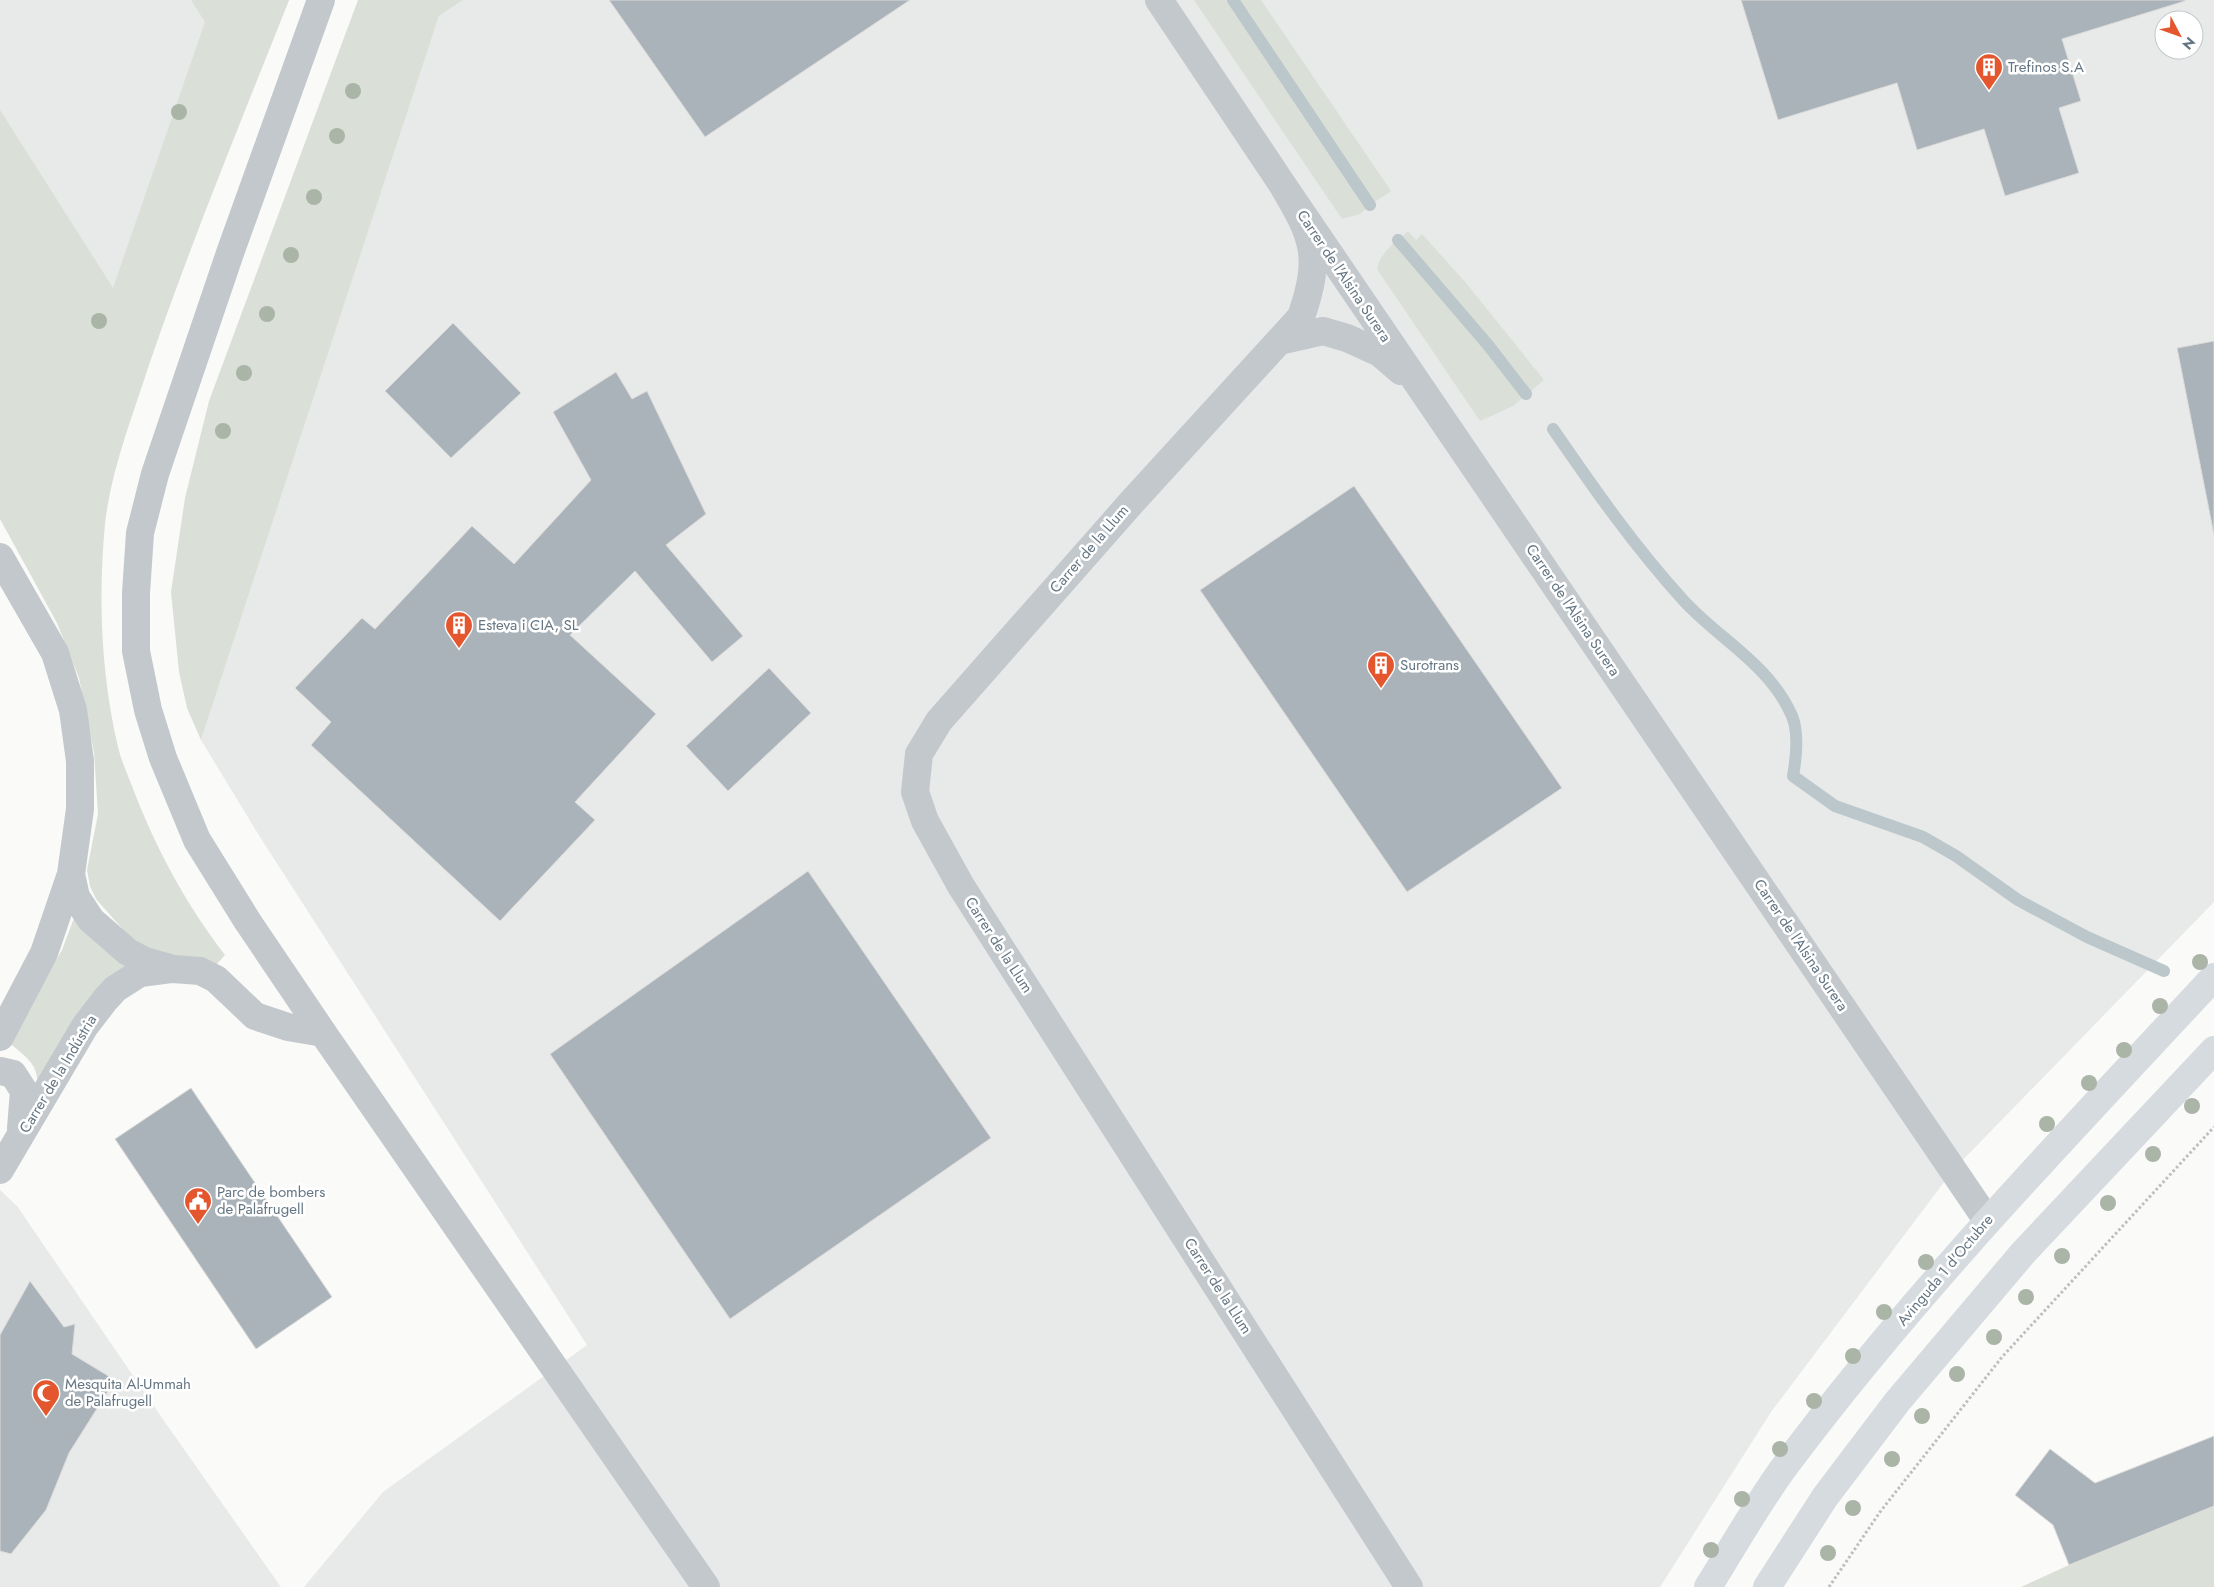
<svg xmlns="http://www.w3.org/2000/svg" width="2214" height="1587" font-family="Jost,sans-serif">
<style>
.built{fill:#e8e9e9;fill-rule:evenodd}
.green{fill:#dadfd7}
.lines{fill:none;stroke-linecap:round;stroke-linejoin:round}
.stream{stroke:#bbc7cb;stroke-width:12}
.building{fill:#aab3b9;stroke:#dcdcda}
.path{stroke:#bbbfc2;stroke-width:3;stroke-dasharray:2.5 2.5;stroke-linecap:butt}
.minor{stroke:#c3c8cc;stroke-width:28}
.tertiary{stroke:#c3c8cc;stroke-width:28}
.secondary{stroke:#d6dbdf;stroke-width:28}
.tree{fill:#aab4a7}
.labels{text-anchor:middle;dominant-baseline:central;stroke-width:5;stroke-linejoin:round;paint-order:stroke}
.poi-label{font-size:15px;fill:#657683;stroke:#fff;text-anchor:start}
.street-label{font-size:15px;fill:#657683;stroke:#fff}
</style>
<rect width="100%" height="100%" fill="#fafaf8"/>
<path class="built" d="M0 0H289L201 222 168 310 0 404Z
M463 0H2214V902L1954 1169 1771 1412 1660 1587H304L383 1492 587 1345 260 837 201 740 439 16ZM2164 20H2194V50H2164Z
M0 1190 17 1206 162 1418 281 1587H0Z"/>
<path class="green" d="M191 0H289C241 120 192 240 150 362 133 415 111 469 105 524 98 598 101 675 118 747 121 760 127 773 132 786 155 847 185 903 225 955L216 965 165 956 135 943 96 899 90 886 87 870 98 814 94 752 79 678 57 623 0 519V110L113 288 205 22Z
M358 0H463L439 16 201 740 187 708 179 672 171 592 185 498 209 401Z
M1194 0H1261L1391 191 1370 205 1360 214 1342 219Z
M1408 231 1416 240 1422 234 1466 283 1544 380 1513 406 1480 421 1377 269C1380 252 1396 242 1408 231Z
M77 910 138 967 37 1094C40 1065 30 1060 8 1042L62 950Z
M2214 1506V1587H2021L2069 1565Z"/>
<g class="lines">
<path class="stream" d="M1233 0 1370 205
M1398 240 1488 345 1526 394
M1553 429C1595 490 1634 546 1684 601 1720 640 1770 665 1792 716 1799 733 1796 759 1793 776L1835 806 1923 837 1956 856 2018 900 2087 937 2164 971"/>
</g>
<path class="building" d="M609 0H910L705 137Z
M1741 0H2185V1L2062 39 2081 101 2059 108 2079 173 2005 196 1984 129 1917 150 1897 83 1778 120Z
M453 323 521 393 451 458 385 391Z
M2214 341V535L2177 348Z
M616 372 632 399 647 391 706 514 666 545 743 636 712 662 635 571 570 635 656 714 575 802 595 820 500 921 311 745 331 722 295 688 362 618 375 629 472 526 514 564 591 480 553 412Z
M1354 486 1562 788 1407 892 1200 590Z
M769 668 811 713 728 791 686 746Z
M808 871 991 1138 730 1319 550 1054Z
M191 1088 332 1297 256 1349 115 1139Z
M30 1281 64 1327 75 1324 72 1354 115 1380 69 1453 46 1510 11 1554 0 1551V1335Z
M2214 1436V1506L2069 1565 2053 1525 2015 1495 2050 1449 2095 1483Z"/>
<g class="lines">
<path class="path" d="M1829 1587 1880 1512 2002 1357 2214 1127"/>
<path class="minor" d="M1159 0 1282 184 1987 1220
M1282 184C1314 238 1322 256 1301 317L1131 503 939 721 919 754 915 792 925 821 961 886 1409 1587
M1279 341 1323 331 1347 338 1380 353 1401 371
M0 557 55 653 73 710 80 761V809L71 874 44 953 0 1037
M71 874 76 897 91 920 128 952 145 961 173 969 200 971 216 979 255 1016 288 1027 323 1033
M0 1071 13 1074 24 1091 21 1128
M0 1170 85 1026 105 1000 115 989 140 973 171 969"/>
<path class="tertiary" d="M321 0 230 253 155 474 140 533 136 593V651L148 710 163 758 197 840 248 922 323 1033 706 1587"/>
<path class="secondary" d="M1708 1587C1733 1547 1757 1504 1785 1466 1915 1292 2066 1136 2214 977
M1767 1587 1825 1497 1897 1402 2023 1253 2214 1050"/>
</g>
<g class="tree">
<circle cx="353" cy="91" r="8"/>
<circle cx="179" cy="112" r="8"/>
<circle cx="337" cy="136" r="8"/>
<circle cx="314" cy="197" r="8"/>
<circle cx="291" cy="255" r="8"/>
<circle cx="267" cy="314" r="8"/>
<circle cx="99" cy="321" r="8"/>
<circle cx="244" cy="373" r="8"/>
<circle cx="223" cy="431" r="8"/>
<circle cx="2200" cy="962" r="8"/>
<circle cx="2160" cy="1006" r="8"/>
<circle cx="2124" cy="1050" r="8"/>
<circle cx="2089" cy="1083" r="8"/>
<circle cx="2192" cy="1106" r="8"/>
<circle cx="2047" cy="1124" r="8"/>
<circle cx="2153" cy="1154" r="8"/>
<circle cx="2108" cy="1203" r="8"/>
<circle cx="2062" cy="1256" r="8"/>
<circle cx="1926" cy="1262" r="8"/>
<circle cx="2026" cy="1297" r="8"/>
<circle cx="1884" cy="1312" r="8"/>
<circle cx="1994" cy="1337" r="8"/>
<circle cx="1853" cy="1356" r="8"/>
<circle cx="1957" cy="1374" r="8"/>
<circle cx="1814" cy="1401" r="8"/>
<circle cx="1922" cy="1416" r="8"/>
<circle cx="1780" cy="1449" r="8"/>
<circle cx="1892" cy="1459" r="8"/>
<circle cx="1742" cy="1499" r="8"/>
<circle cx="1853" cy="1508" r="8"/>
<circle cx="1711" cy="1550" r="8"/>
<circle cx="1828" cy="1553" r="8"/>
</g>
<defs>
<g id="building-pin" transform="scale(1.4375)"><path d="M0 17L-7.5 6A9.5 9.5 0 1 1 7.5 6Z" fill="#e4572e" stroke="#fff"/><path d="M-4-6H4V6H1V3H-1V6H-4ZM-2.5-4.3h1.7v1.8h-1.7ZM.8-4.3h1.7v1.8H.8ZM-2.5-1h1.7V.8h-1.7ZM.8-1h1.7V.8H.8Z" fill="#fff"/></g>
<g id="civic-pin" transform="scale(1.4375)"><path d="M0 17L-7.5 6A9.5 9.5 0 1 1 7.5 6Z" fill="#e4572e" stroke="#fff"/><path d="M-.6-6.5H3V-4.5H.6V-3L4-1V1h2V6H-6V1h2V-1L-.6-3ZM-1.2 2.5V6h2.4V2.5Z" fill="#fff"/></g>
<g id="mosque-pin" transform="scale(1.4375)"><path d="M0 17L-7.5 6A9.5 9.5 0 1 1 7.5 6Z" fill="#e4572e" stroke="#fff"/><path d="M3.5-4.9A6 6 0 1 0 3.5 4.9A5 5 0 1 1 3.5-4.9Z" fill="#fff"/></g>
</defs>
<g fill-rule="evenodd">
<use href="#building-pin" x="1989" y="67"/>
<use href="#building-pin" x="459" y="625"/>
<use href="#building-pin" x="1381" y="665"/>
<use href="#civic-pin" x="198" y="1201"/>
<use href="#mosque-pin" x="46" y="1393"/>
</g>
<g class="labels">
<g class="poi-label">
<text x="2008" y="67">Trefinos S.A</text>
<text x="478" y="625">Esteva i CIA, SL</text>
<text x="1400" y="665">Surotrans</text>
<text x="217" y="1192">Parc de bombers<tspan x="217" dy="17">de Palafrugell</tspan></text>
<text x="65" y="1384">Mesquita Al-Ummah<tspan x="65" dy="17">de Palafrugell</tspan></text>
</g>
<g class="street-label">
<text transform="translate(1344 276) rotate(56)">Carrer de l'Alsina Surera</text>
<text transform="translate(1089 549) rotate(-49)">Carrer de la Llum</text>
<text transform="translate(1573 610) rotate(56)">Carrer de l'Alsina Surera</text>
<text transform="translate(999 945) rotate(57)">Carrer de la Llum</text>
<text transform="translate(1801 945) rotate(56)">Carrer de l'Alsina Surera</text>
<text transform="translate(58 1074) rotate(-59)">Carrer de la Indústria</text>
<text transform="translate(1945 1270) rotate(-50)">Avinguda 1 d'Octubre</text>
<text transform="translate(1218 1286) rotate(57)">Carrer de la Llum</text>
</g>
</g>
<g transform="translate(2179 35) rotate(131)"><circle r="24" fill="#ffffff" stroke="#c1c8cd"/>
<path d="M0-4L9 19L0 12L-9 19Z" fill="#e4572e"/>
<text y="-8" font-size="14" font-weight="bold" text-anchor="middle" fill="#657683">N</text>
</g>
</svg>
